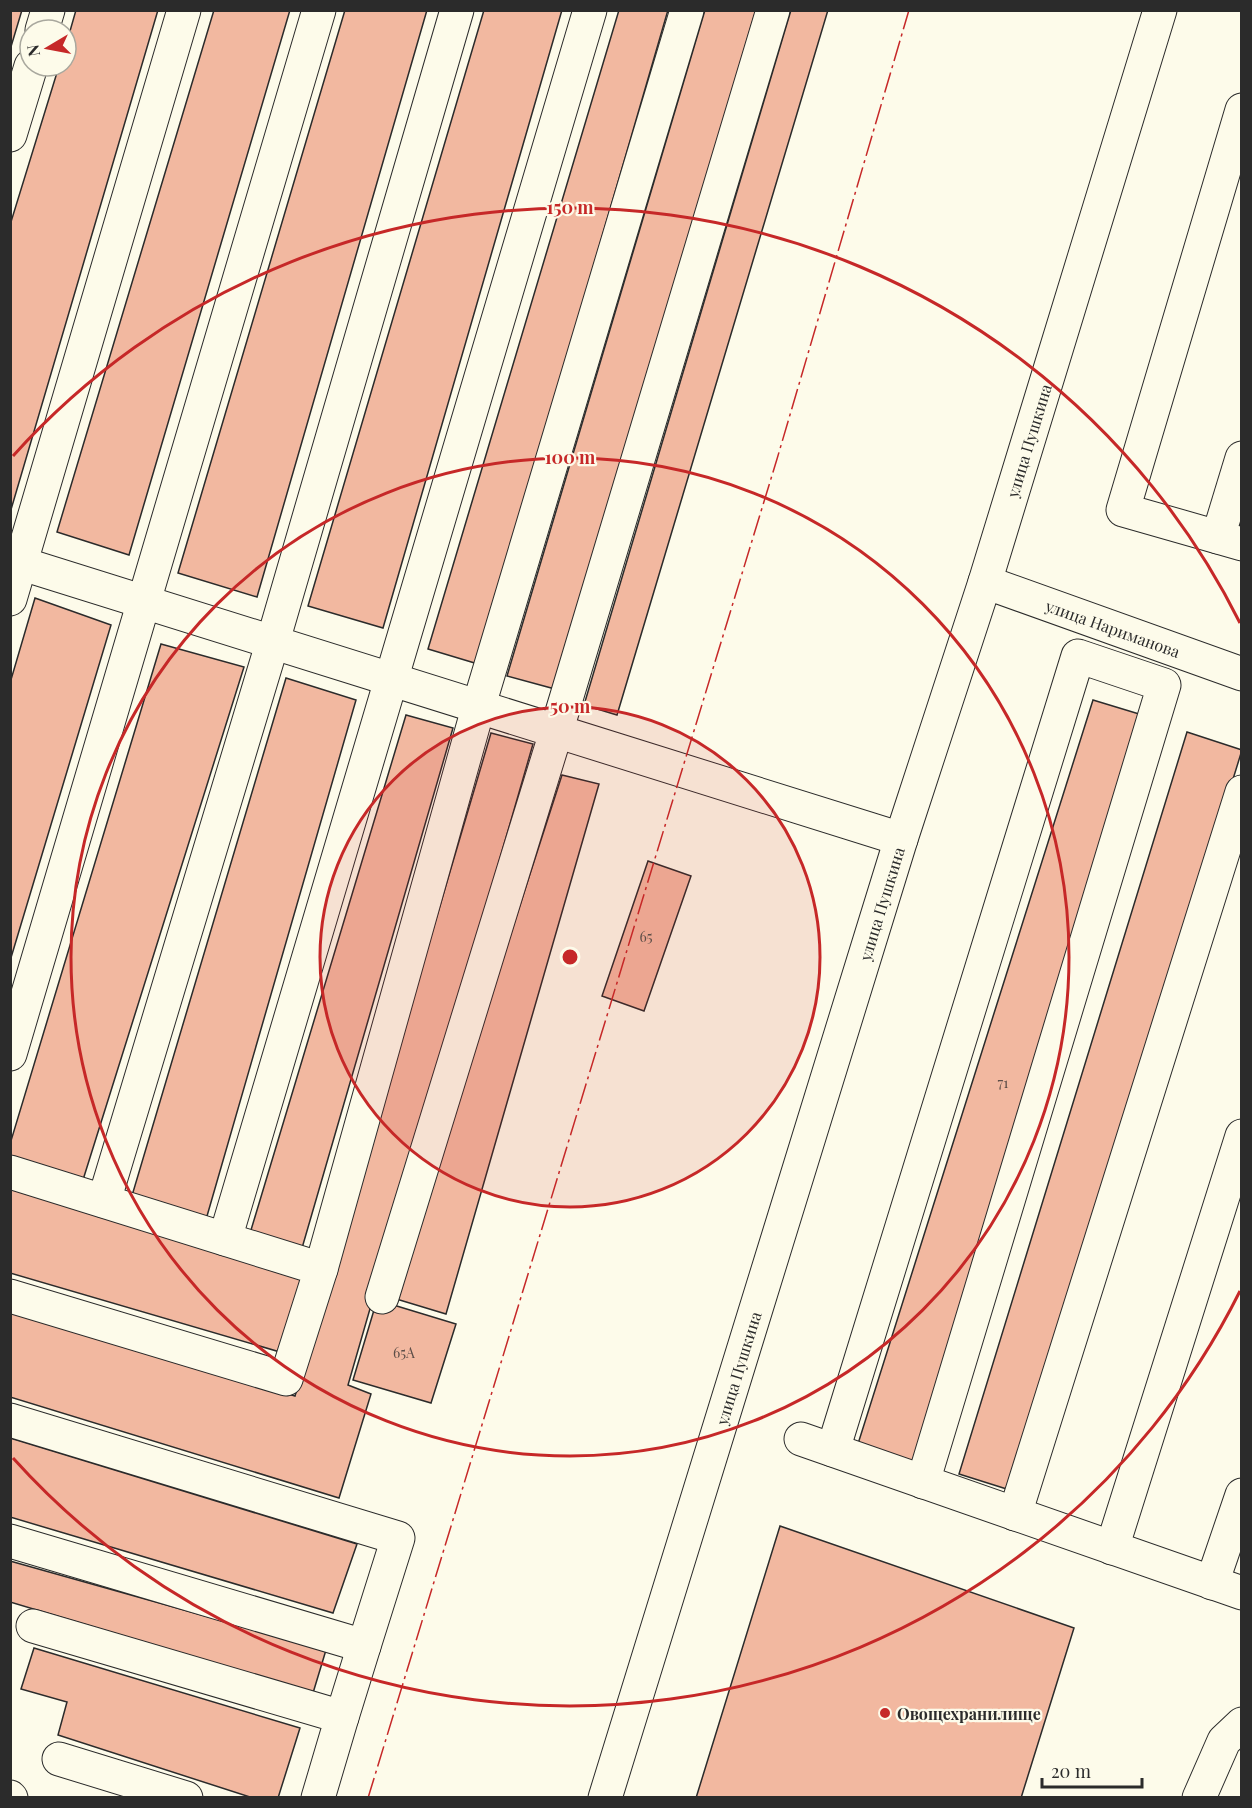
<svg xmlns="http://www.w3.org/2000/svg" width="1252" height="1808" font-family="'Playfair Display',serif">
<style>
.building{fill:#f2b8a0;stroke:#2b2b2b;stroke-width:1.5}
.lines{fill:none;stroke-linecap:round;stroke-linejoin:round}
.minor-casing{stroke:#2b2b2b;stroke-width:35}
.major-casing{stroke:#2b2b2b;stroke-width:35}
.minor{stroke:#fdfbea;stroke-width:33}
.major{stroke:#fdfbea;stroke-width:33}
.power{stroke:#c62828;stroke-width:1.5;stroke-dasharray:21 4.5 3 4.5;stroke-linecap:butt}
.ring{fill:none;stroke:#c62828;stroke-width:3}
.poi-dot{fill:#c62828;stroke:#fdfbea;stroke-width:2}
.labels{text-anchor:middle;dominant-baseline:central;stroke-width:4.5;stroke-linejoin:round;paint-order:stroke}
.number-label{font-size:14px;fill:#5d4e48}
.street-label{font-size:16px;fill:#2b2b2b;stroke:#fdfbea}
.poi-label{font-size:16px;font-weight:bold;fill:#2b2b2b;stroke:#fdfbea;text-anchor:start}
.centre{fill:#c62828;stroke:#fdfbea;stroke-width:3}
.ring-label{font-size:18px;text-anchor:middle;font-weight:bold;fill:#c62828;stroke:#fdfbea;stroke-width:4.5;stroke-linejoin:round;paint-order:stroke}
</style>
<rect width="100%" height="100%" fill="#fdfbea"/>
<path class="building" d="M10 10H22L10 50Z
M76 10H158L10 513V225L59 66H66V45Z
M214 10H290L129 555 57 532Z
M345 10H427L257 597 178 573Z
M484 10H562L383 628 308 606Z
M619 10H668L478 664 428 649Z
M705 10H756L555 689 507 676Z
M791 10H828L617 715 584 705Z
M35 598 111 625 10 961V683Z
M161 644 244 667 82 1183 10 1163V1144Z
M286 678 356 700 205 1223 131 1199Z
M1093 700 1149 717 913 1464 857 1447Z
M406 715 453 728 300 1255 248 1240Z
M1187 732 1242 750 1013 1491 959 1474Z
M491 733 533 744 348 1385 371 1394 339 1498 10 1397V1309L295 1396Z
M562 775 599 784 446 1314 393 1298Z
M648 861 691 876 644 1011 602 996Z
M10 1186 306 1276 280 1352 10 1273Z
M377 1300 456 1324 431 1403 353 1380Z
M10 1438 357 1544 333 1613 10 1517Z
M780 1526 1074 1628 1021 1798H696Z
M10 1561 326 1650 313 1693 10 1602Z
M34 1648 300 1728 278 1798H253L58 1735 67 1702 21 1689Z"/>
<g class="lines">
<g class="minor-casing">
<g id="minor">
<path d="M42 30 48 10"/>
<path d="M1242 110 1123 510 1242 544"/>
<path d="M10 135 31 66"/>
<path d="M1218 537 1242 458"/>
<path d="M10 560 901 839"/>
<path id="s1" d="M985 582 1242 674"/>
<path d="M10 599 184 10"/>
<path d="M10 1054 319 10"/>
<path d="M10 1172 321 1269 286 1379 10 1296"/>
<path d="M104 1201 273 641 457 10"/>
<path d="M225 1239 590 10"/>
<path d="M321 1269 479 705 687 10"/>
<path d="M382 1297 557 729 773 10"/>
<path d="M10 1420 398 1538 364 1646"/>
<path d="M801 1439 1242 1593"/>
<path d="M833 1450 1078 656 1164 685 923 1482"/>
<path d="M1015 1514 1242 792"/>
<path d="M10 1541 364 1646 342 1717"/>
<path d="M1112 1548 1242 1136"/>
<path d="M1212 1583 1242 1495"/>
<path d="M33 1626 342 1717 318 1798"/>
<path d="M59 1759 186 1798"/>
<path d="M10 1797 11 1798"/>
<path d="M1199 1798 1224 1741 1242 1724"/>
</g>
</g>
<g class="major-casing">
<g id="major">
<path id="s2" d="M605 1798 901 839 985 582 1160 10"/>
</g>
</g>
<use href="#minor" class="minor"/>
<use href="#major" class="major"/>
<path class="power" d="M368 1798 777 459 909 10"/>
</g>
<circle cx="570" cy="957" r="250" fill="#c62828" fill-opacity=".12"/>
<g class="ring">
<circle cx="570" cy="957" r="250"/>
<circle cx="570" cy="957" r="499"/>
<path d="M1240 1291A749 749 0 0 1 13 1458M13 456A749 749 0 0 1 1240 623"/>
</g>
<circle class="poi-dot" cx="885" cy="1713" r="6"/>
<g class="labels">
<g class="number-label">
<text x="646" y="936">65</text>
<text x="1003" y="1082">71</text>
<text x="404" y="1352">65А</text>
</g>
<g class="street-label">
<text stroke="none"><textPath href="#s2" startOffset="1422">улица Пушкина</textPath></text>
<text stroke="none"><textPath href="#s1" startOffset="136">улица Нариманова</textPath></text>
<text stroke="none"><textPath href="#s2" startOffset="936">улица Пушкина</textPath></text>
<text stroke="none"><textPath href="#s2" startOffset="450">улица Пушкина</textPath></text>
</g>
<g class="poi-label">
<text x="897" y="1713">Овощехранилище</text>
</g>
</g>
<circle cx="570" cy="957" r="9" class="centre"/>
<g class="ring-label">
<text x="570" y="214">150 m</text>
<text x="570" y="464">100 m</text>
<text x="570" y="713">50 m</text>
</g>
<rect width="1252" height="1808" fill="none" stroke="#2b2b2b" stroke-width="24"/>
<g transform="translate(48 48) rotate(260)"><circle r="28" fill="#fdfbea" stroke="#a9a89e" stroke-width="1.5"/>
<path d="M0-4.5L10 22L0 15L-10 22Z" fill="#c62828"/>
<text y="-9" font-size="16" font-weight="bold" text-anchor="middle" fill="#2b2b2b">N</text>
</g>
<path d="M1042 1778v9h100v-9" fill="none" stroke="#2b2b2b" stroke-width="3"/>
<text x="1051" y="1778" font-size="18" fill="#2b2b2b" stroke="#fdfbea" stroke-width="4.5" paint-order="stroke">20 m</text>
</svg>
